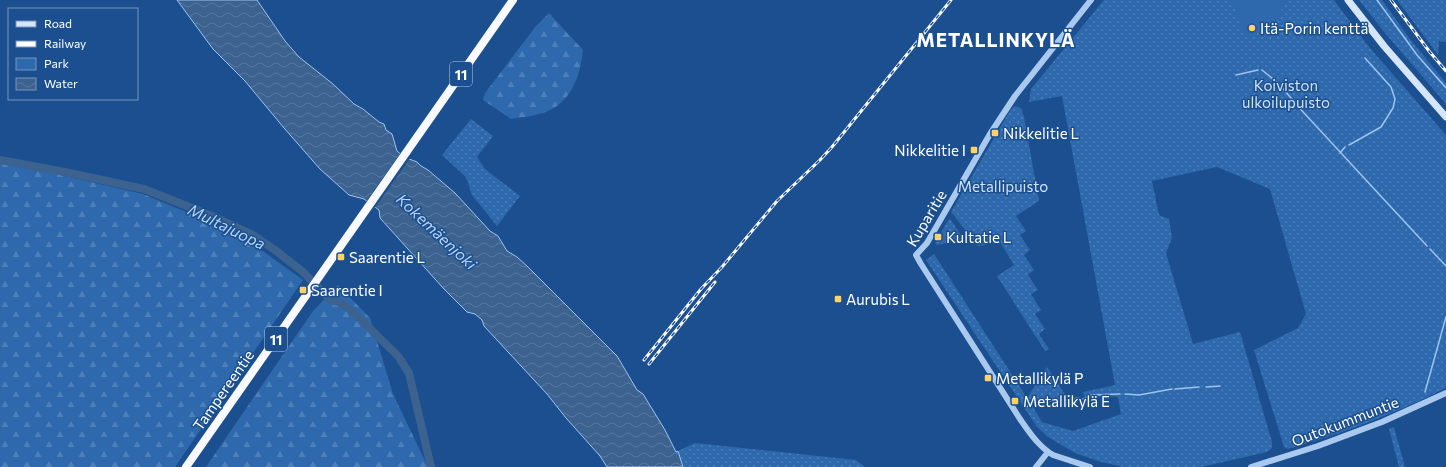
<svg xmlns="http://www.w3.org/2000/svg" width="1446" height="467" font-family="Commissioner,sans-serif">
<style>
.green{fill:url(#green-dots)}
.forest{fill:url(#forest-firs)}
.pitch{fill:#2e69ad}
.water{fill:url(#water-waves);stroke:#9cc4f0}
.pier{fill:#1b4f8f}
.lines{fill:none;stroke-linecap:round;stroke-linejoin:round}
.stream{stroke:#9cc4f0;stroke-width:1.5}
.river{stroke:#3c6290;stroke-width:8}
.tertiary{stroke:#a9c9ee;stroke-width:6}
.secondary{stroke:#d6e6fa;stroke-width:7}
.trunk{stroke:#f8faff;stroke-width:8}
.rail-casing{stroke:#fff;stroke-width:3}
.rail{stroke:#1b4f8f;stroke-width:1.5;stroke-dasharray:4.5;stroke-linecap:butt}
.poi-dot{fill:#ffd166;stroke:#1b4f8f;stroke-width:1.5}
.labels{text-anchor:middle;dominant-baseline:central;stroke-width:3;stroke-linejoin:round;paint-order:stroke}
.shield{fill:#1b4f8f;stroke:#bbcadd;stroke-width:1}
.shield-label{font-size:14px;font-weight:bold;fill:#fff}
.poi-label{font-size:15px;fill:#fff;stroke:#1b4f8f;text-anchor:start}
.park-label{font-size:15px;fill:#cfe3fa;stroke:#1b4f8f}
.street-label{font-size:15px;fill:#fff;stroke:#1b4f8f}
.water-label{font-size:16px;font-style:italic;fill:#b5d3f5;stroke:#1b4f8f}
.district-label{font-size:19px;font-weight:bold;letter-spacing:1px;fill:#fff;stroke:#1b4f8f}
</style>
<defs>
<pattern id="green-dots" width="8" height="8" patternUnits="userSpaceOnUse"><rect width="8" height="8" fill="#2e69ad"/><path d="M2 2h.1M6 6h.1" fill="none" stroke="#4d80b9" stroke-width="1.8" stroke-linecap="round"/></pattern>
<pattern id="forest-firs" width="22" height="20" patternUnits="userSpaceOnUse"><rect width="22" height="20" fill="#2e69ad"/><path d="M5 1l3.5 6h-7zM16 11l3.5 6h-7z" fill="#4d80b9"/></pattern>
<pattern id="water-waves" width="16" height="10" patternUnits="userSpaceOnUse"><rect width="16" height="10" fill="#3c6290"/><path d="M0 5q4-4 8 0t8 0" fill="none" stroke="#597aa1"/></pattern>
</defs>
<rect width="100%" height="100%" fill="#1b4f8f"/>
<path class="green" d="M1104 0H1334L1369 47 1446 135V388C1396 413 1342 434 1288 449L1284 447 1254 350 1298 328 1306 314 1270 189 1217 167 1152 181 1159 215 1169 219 1172 238 1166 253 1193 344 1240 332 1272 442V448L1267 452 1201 467H1124L1101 462 1075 453 1048 437 1037 427 926 260 934 254 1027 398 1047 367 1068 399 1031 404 1042 422 1073 431 1121 414 1118 397 1105 396 1085 398 1083 392 1115 385 1062 96 1029 102 1031 89Z
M1359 0H1382L1410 39 1446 83V104L1385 33Z
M1397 0H1446V42L1439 41 1438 55Z
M1015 106 1021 108 1024 117 1039 201 1016 216 1026 231 1020 235 1030 250 1024 255 1034 270 1028 275 1038 290 1031 294 1041 310 1035 314 1045 329 1039 334 1049 349 1045 351 997 276 1014 265 1000 242 978 246 951 212 1011 109Z
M471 119 493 136 477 157 485 169 520 196 497 226 472 195 466 177 442 155Z
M949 219 951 220 962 237 963 240 937 245 935 243Z
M1394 427 1405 467H1399L1389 429Z
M695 443 856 460 865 467H683L678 451Z"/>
<path class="forest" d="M549 13 583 50C581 74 571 102 548 111 537 116 523 117 511 119L483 100 485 93 536 26Z
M0 161 143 194 239 234 303 280 175 467H0Z
M338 285 370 318 393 394 428 467H206L313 311Z"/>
<path class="pitch" d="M1232 0H1286L1278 18 1245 37Z"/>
<path class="water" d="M177 0H257L285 41 299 57 333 84 354 104 363 109 379 122 384 124 386 130 392 134 397 151 404 157 417 162 421 166 428 170 455 193 490 231 498 236 507 251 517 257 528 267 617 356 637 390 643 394 665 430 676 452 678 451 683 467H607L600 456 566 418 547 394 484 326 482 320 475 314 467 312 444 289 380 218 379 210 364 199 349 195 320 169 284 128 245 81 213 49Z"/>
<path class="pier" d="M401 152 411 157 374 209 366 202Z"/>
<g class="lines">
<path class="stream" d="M1377 0 1417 55 1446 88
M1262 70 1278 83 1304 113 1427 246
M1236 75 1258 70
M1349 145 1381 127 1393 108 1395 99 1391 87 1365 58
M1340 153 1345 147
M1430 249 1446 266
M1206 387 1220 386
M1175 389 1199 387
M1425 392 1446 317
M1125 394 1139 395 1172 389
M1071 399 1079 398
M1083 399 1092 395 1120 394
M1026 407 1034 403 1068 399"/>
<path class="river" d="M0 160 65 172 144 189 212 216 253 235 275 250 303 272 330 300 339 302 351 310 398 356 409 373 431 467"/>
<path class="tertiary" d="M1036 467 1048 452
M1090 467 1053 455C1039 447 1029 432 1020 419L921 264 916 255 927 243 990 134 1015 96 1091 0
M1251 467 1318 446 1382 422 1446 393"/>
<path class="secondary" d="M1348 0 1384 46 1446 117"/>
<path class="trunk" d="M186 467 513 0"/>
<g class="rail-casing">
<path id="rail" d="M1391 0 1429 51 1446 71
M644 360 701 289 722 267 777 201 820 160 832 147 951 0
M649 364 715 282"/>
</g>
<use href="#rail" class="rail"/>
</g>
<g class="poi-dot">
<circle cx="1252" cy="28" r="4"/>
<rect x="991" y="129" width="8" height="8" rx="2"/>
<rect x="970" y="146" width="8" height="8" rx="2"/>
<rect x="934" y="233" width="8" height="8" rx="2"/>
<rect x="337" y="253" width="8" height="8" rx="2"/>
<rect x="299" y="286" width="8" height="8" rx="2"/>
<rect x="834" y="295" width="8" height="8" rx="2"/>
<rect x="984" y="374" width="8" height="8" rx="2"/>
<rect x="1011" y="397" width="8" height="8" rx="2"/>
</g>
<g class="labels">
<g class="shield">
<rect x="450" y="62" width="22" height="24" rx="3"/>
<rect x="265" y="327" width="22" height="24" rx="3"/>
</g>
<g class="shield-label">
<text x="461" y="74">11</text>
<text x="276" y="339">11</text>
</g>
<g class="poi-label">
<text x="1260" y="28">Itä-Porin kenttä</text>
<text x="1003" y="133">Nikkelitie L</text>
<text x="966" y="150" text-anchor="end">Nikkelitie I</text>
<text x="946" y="237">Kultatie L</text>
<text x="349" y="257">Saarentie L</text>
<text x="311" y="290">Saarentie I</text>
<text x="846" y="299">Aurubis L</text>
<text x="996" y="378">Metallikylä P</text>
<text x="1023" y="401">Metallikylä E</text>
</g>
<g class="park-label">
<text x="1286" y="85">Koiviston<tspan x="1286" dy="17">ulkoilupuisto</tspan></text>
<text x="1003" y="186">Metallipuisto</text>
</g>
<g class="street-label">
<text transform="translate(926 218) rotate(-59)">Kuparitie</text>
<text transform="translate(223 390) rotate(-55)">Tampereentie</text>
<text transform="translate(1345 421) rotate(-21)">Outokummuntie</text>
</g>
<g class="water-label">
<text transform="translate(227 226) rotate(26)">Multajuopa</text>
<text transform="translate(437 231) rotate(43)">Kokemäenjoki</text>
</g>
<g class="district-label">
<text x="996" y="39">METALLINKYLÄ</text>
</g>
</g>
<rect x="8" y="8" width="130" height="92" fill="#1b4f8f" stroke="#7695bc"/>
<rect x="16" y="21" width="20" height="6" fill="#d6e6fa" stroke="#7695bc"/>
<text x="44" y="28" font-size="12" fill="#ffffff">Road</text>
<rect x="16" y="41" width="20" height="6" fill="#ffffff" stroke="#7695bc"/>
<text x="44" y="48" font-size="12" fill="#ffffff">Railway</text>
<rect x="16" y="58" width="20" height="12" fill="#2e69ad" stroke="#7695bc"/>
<text x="44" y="68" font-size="12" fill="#ffffff">Park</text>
<rect x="16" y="78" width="20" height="12" fill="url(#water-waves)" stroke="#7695bc"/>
<text x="44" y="88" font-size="12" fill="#ffffff">Water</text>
</svg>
